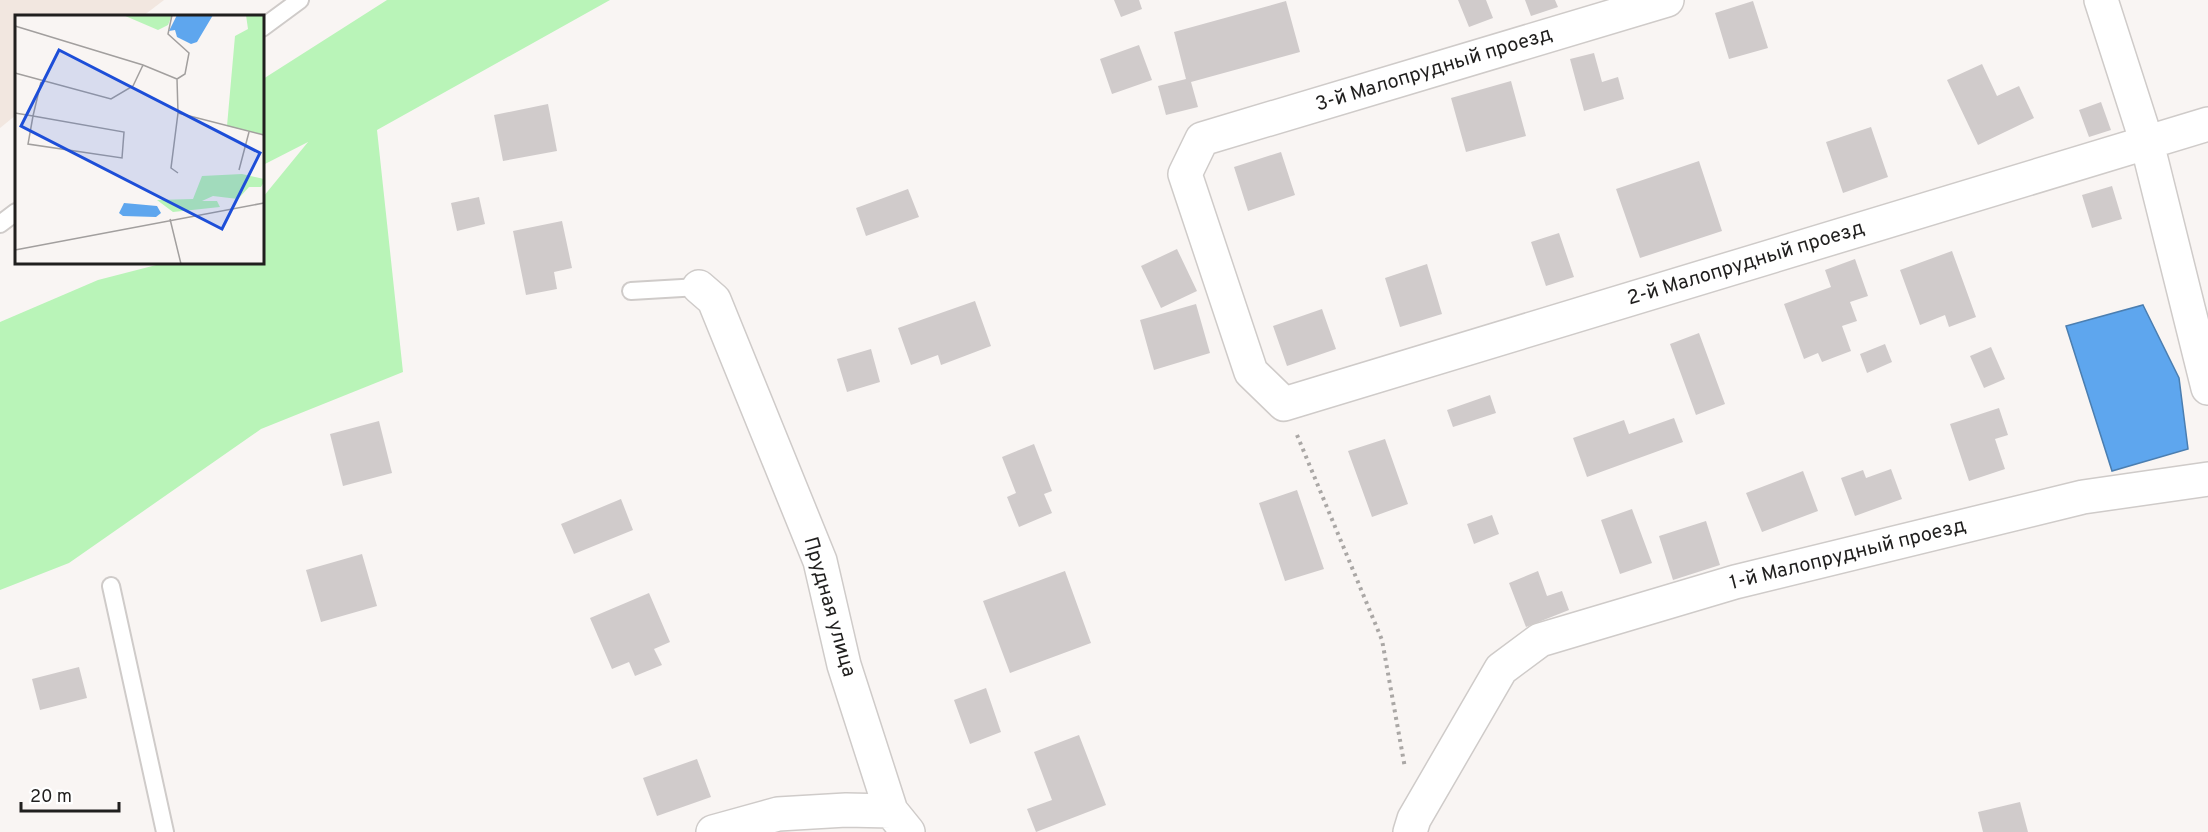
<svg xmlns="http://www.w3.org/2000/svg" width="2208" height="832" font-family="Overpass,sans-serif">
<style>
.built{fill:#f2e7e0}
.green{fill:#b9f4b8}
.water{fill:#5ea6ee;stroke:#4b7eb0;stroke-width:1.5}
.building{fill:#d0cbcb}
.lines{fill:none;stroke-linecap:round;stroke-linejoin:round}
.lane-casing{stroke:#cfcbc9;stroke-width:20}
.street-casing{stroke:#cfcbc9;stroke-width:36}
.path{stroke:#aaa7a5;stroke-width:4;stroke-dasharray:3 4.5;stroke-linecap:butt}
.lane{stroke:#fff;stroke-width:16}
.street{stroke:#fff;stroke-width:33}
.labels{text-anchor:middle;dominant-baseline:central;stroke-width:6;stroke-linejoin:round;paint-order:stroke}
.street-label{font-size:20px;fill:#201f1e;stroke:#fff}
.inset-road{fill:none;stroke:#a29f9e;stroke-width:1.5}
.view{fill:#1d4ed8;fill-opacity:0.15;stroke:#1d4ed8;stroke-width:3}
.inset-edge{fill:none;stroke:#201f1e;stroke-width:3}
</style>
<rect width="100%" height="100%" fill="#f9f5f3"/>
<path class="built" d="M0 0H164L143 16H16V115L0 128Z"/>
<path class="green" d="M387 0H610L377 130 403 372 261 429 69 563 0 590V322L98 280 164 263 262 262 263 197 308 142 263 165V79Z"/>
<path class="water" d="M2143 305 2179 378 2188 449 2112 471 2066 326Z"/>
<path class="building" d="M1114 0H1139L1142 9 1121 17Z
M1458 0H1486L1493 18 1469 27Z
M1525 0H1555L1558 7 1531 16Z
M1286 1 1300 52 1191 82 1198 107 1166 115 1158 86 1186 79 1174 32Z
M1753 1 1768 48 1729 59 1715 13Z
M1139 45 1152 80 1112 94 1100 59Z
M1594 53 1602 82 1618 77 1624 99 1584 111 1570 59Z
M1982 64 1997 96 2019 86 2034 118 1978 145 1947 80Z
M1511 81 1526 136 1466 152 1451 98Z
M2101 102 2111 130 2089 137 2079 110Z
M548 104 557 151 503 161 494 115Z
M1871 127 1888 177 1843 193 1826 142Z
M1281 152 1295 195 1248 211 1234 167Z
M1699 161 1722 231 1640 258 1616 189Z
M2112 186 2122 219 2092 228 2082 195Z
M908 189 919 217 866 236 856 208Z
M479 197 485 224 457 231 451 203Z
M562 221 572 268 554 272 557 289 526 295 513 231Z
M1559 233 1574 277 1546 286 1531 242Z
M1177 249 1197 291 1161 308 1141 266Z
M1952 251 1976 317 1949 327 1945 315 1920 325 1900 270Z
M1855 259 1868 296 1850 302 1857 321 1842 326 1851 351 1822 362 1818 353 1804 359 1784 304 1831 287 1825 270Z
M1427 264 1442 314 1400 327 1385 278Z
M975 301 991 346 941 365 938 355 911 365 898 328Z
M1196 304 1210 353 1154 370 1140 320Z
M1322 309 1336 349 1287 366 1273 326Z
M1699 333 1725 404 1696 415 1670 344Z
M1885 344 1892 362 1867 373 1860 354Z
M1991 347 2005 379 1984 388 1970 356Z
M871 349 880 382 847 392 837 359Z
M1490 395 1496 413 1453 427 1447 410Z
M1999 408 2008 435 1995 439 2005 469 1969 481 1950 424Z
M1674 418 1683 442 1587 477 1573 438 1624 420 1629 434Z
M379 421 392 473 343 486 330 434Z
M1385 439 1408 504 1372 517 1348 451Z
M1034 444 1052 491 1044 494 1052 513 1019 527 1007 497 1016 493 1002 457Z
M1891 469 1902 499 1855 516 1841 478 1863 470 1866 478Z
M1803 471 1818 511 1762 532 1746 493Z
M1297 490 1324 569 1285 581 1259 503Z
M621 499 633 530 574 554 561 524Z
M1632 509 1652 563 1620 574 1601 520Z
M1492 515 1499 534 1474 544 1467 524Z
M1706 521 1720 565 1673 580 1659 536Z
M362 554 377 606 321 622 306 570Z
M1065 571 1091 643 1010 673 983 601Z
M1538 571 1547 596 1562 591 1569 610 1526 627 1509 583Z
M649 593 670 642 654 649 662 665 635 676 629 662 612 669 590 618Z
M79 667 87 698 40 710 32 679Z
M986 688 1001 732 970 744 954 700Z
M1079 735 1106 805 1036 832 1027 809 1052 800 1034 752Z
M697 759 711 797 657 816 643 778Z
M2020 802 2028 832H1983L1978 812Z"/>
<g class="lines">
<g class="lane-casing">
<path id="lane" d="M262 28 300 0
M0 224 16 212
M631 291 699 287
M111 586 165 832"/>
</g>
<g class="street-casing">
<path id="street" d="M1667 0 1202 139 1185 174 1251 372 1284 404 2208 124
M2101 0 2147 143 2208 388
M699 287 714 300 820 561 844 665 891 811 908 832
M713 832 778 814 846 810 891 811
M1410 832 1414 819 1501 669 1540 640 1735 582 2083 497 2208 479"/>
</g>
<path class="path" d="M1297 435 1382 640 1405 768"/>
<use href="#lane" class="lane"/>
<use href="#street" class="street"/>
</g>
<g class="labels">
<g class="street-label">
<text transform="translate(1434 70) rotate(-17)">3-й Малопрудный проезд</text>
<text transform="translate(1746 264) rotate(-17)">2-й Малопрудный проезд</text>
<text transform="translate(1848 555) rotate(-14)">1-й Малопрудный проезд</text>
<text transform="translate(829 607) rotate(74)">Прудная улица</text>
</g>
</g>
<g transform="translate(15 15)">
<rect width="249" height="249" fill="#f9f5f3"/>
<path d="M108 0H157L153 10 143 15ZM231 0H249V120L212 111 220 21 233 14ZM227 159 249 164V167L246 172H234L223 184 198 181 187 186H202L205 192 158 197 142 185 178 184 187 161Z" fill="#b9f4b8"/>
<path d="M162 0H198L182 27 176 29 162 22 160 15 154 16ZM109 188 142 191 146 198 141 202 108 201 104 198Z" fill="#5ea6ee"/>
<path class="inset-road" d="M157 0 153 19 174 38 170 59 162 64 163 98 156 153 163 158M0 11 128 50 162 64M0 58 96 84 118 71 128 50M0 98 18 101 109 117 107 143 13 129 18 101 26 67M163 98 249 120M224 155 234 117M155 204 166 249M0 235 249 188"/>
<path class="view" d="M44 35 245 138 207 214 6 111Z"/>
<rect width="249" height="249" class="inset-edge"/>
</g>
<path d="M21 802v9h98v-9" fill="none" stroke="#201f1e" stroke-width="3"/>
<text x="30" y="802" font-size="18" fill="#201f1e" stroke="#ffffff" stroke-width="4.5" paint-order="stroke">20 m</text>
</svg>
